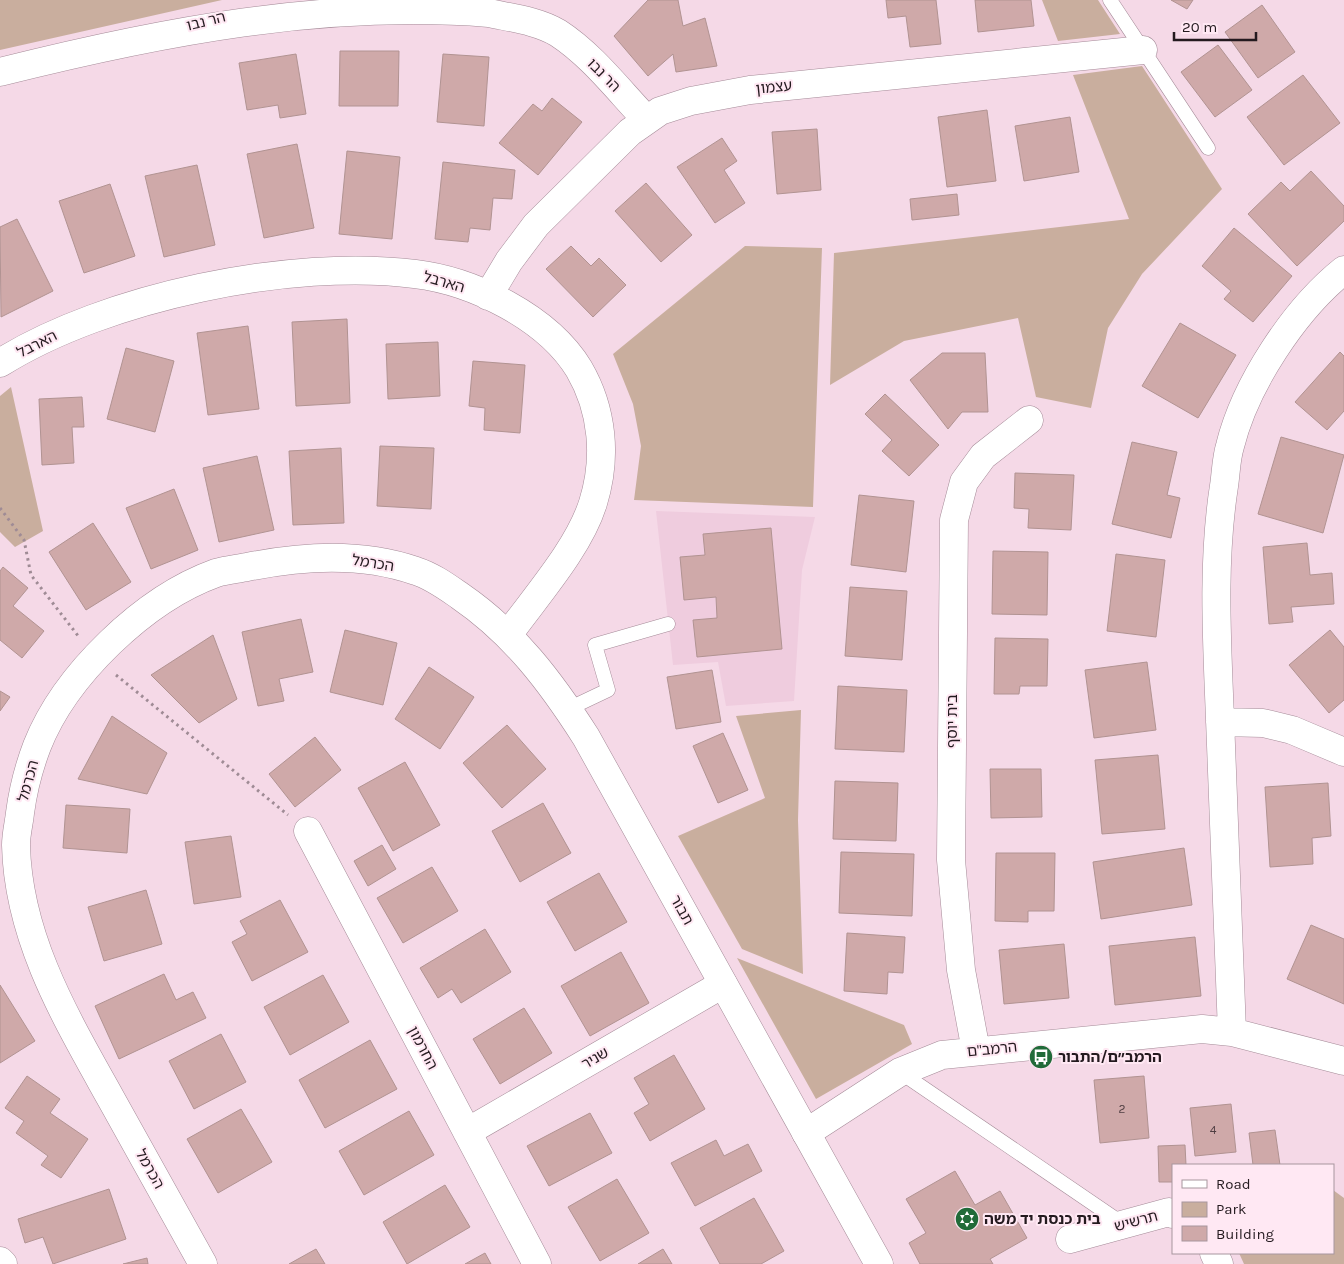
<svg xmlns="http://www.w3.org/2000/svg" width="1344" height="1264" font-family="Karla,'Noto Sans Hebrew',sans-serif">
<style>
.built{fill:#efccde}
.green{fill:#c9ae9e}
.building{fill:#cfa9a9;stroke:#b19392}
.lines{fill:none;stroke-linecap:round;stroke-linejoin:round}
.lane-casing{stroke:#a58b98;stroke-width:15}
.street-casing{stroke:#a58b98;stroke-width:29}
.secondary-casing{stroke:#a58b98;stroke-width:29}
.path{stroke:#9f8b95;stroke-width:3;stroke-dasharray:2.5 4;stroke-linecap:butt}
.lane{stroke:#fff;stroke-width:14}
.street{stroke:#fff;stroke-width:28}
.secondary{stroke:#fff;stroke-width:28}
.labels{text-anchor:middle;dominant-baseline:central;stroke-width:4;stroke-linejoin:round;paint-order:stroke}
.number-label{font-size:12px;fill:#4f3e42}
.street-label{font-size:15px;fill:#241a1f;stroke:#ffe8f3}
.poi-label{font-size:15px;font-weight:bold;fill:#241a1f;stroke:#ffe8f3;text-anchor:start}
</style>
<rect width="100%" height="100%" fill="#f5d9e7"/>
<path class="built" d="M656 511 815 517 802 570 794 701 726 706 718 662 673 665Z"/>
<path class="green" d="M0 0H222L0 50Z
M1042 0H1098L1120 34 1058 41Z
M1142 66 1222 189 1142 274 1108 328 1091 408 1036 397 1018 318 904 341 830 385 834 253 1129 219 1073 75Z
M745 246 822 248 813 507 634 500 641 446 633 404 613 354Z
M11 387 43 531 15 547 0 532V396Z
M801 710 798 820 803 974 742 949 678 836 765 798 736 716Z
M737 958 904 1025 912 1044 816 1099Z
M1333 1190 1344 1198V1264H1244L1239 1253H1333Z"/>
<path class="building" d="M648 0H678L683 26 705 18 717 66 676 72 673 54 648 76 614 36Z
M886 0H936L941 44 910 47 906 16 888 18Z
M975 0H1031L1034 26 978 32Z
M1171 0H1193L1187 9Z
M1262 5 1295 52 1258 78 1225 32Z
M1218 45 1252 90 1215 117 1181 72Z
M340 51H399L398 106H339Z
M296 54 306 114 280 118 278 105 247 110 239 63Z
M443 54 489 57 484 126 437 122Z
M1303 75 1340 123 1284 165 1247 117Z
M552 98 582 122 538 175 499 143 533 104 542 111Z
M987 110 996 181 947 187 938 117Z
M1070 117 1079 172 1024 181 1015 126Z
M817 129 821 190 777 194 772 132Z
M722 138 737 161 724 170 745 203 715 223 677 167Z
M297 144 314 228 264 238 247 154Z
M347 151 400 157 392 239 339 234Z
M443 162 515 170 512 199 493 198 490 230 470 228 468 242 435 239Z
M197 165 215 245 164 257 145 176Z
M1311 171 1344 206V221L1297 266 1248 214 1281 182 1290 191Z
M646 183 692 235 661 262 615 211Z
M110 184 135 256 84 273 59 201Z
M957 194 959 215 912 220 910 199Z
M17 219 53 291 1 317 0 227Z
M1234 228 1292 276 1253 322 1224 299 1231 291 1202 266Z
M571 246 591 266 599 258 626 285 593 317 546 269Z
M347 319 350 403 296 406 292 322Z
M1180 323 1236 355 1198 418 1142 386Z
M248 326 259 409 208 415 197 333Z
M438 342 440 396 388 399 386 344Z
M126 348 174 361 155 432 107 419Z
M1340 352 1344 356V411L1327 430 1295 402Z
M942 353H985L988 412H962L948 429 910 380Z
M473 361 525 365 520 433 484 430 485 408 469 406Z
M885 394 939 445 909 476 882 451 892 440 865 414Z
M82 397 84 427H72L74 463 42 465 39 399Z
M1281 437 1344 455 1323 533 1258 514Z
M1132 442 1177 452 1167 495 1180 498 1171 538 1112 524Z
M380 446 434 448 431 509 377 506Z
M341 448 344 523 293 525 289 451Z
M257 456 274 530 219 542 203 468Z
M1015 473 1074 475 1071 530 1028 528 1029 509 1014 508Z
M174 489 198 550 151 569 126 508Z
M859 495 914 501 906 572 851 565Z
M93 523 131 582 86 610 49 552Z
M771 528 782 649 697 657 693 620 717 618 716 597 684 600 680 557 705 555 703 534Z
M1307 543 1310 575 1332 573 1334 604 1291 607 1293 622 1269 624 1263 547Z
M993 551 1048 552 1047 615 992 614Z
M1116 554 1165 560 1156 637 1107 631Z
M3 567 28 588 13 606 44 631 22 658 0 640V571Z
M850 587 907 591 902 660 845 656Z
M301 619 313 672 279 679 284 701 258 706 242 632Z
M345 630 397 643 383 705 330 692Z
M1330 630 1344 647V700L1329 713 1289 665Z
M213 635 237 699 199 723 151 675Z
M995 638 1048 639 1047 686H1020L1019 694H994Z
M1147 662 1156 730 1094 738 1085 670Z
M429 667 474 697 440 749 395 719Z
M712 670 721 722 676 729 667 677Z
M838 686 907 690 904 752 835 749Z
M0 691 10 697 0 711Z
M112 716 167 753 147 794 78 779Z
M507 725 546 769 502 808 463 763Z
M723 733 748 790 718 803 693 746Z
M315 737 341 770 295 807 269 774Z
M1158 755 1165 829 1102 834 1095 760Z
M405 762 440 825 393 851 358 788Z
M990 769H1041L1042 817 991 818Z
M835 781 898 783 896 841 833 839Z
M1328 783 1331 836 1312 838 1313 864 1270 867 1265 787Z
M543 803 571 853 520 882 492 831Z
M66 805 130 809 127 853 63 848Z
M231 836 241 897 194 904 185 842Z
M382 845 396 869 368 886 354 861Z
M1184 848 1192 905 1101 919 1093 862Z
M841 852 914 854 912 916 839 913Z
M996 853H1055L1054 911H1028V922L995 921Z
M432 867 458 911 403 943 377 898Z
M599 873 627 922 575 951 547 902Z
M146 890 162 944 104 961 88 907Z
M280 900 308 952 252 981 232 942 247 934 240 921Z
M1311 925 1344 939V1004L1287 979Z
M485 929 511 972 461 1003 452 989 438 998 420 968Z
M847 933 905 937 903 973 888 972 887 994 844 991Z
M1195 937 1201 996 1115 1005 1109 946Z
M1064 944 1069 998 1004 1004 999 950Z
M621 952 649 1003 590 1036 561 986Z
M164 974 176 1000 193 992 206 1018 119 1059 95 1006Z
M323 975 349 1022 290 1055 264 1007Z
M0 985 35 1041 0 1063Z
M524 1008 552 1053 500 1084 473 1039Z
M221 1034 246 1082 194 1109 169 1061Z
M370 1040 397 1089 325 1128 299 1080Z
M674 1055 705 1109 650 1141 634 1113 649 1104 634 1078Z
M27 1076 60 1099 50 1113 88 1139 61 1178 41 1165 48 1156 16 1133 24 1121 5 1108Z
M1144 1076 1149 1138 1100 1143 1094 1080Z
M1231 1104 1236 1152 1195 1156 1190 1108Z
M241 1109 272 1162 218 1193 187 1139Z
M409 1111 434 1155 364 1195 339 1151Z
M590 1113 612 1153 549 1186 527 1146Z
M1275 1130 1280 1165H1253L1249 1133Z
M716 1140 724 1156 748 1144 762 1171 695 1206 671 1163Z
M1185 1145 1186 1165H1173V1182H1159L1158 1146Z
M955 1171 975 1205 1000 1191 1027 1238 990 1259 993 1264H920L909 1243 926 1233 906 1199Z
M617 1179 649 1233 600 1261 568 1207Z
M445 1185 470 1227 407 1264 383 1222Z
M109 1189 126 1239 53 1264 43 1237 25 1243 18 1219Z
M754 1198 784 1251 761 1264H720L700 1228Z
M316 1249 325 1264H289Z
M663 1249 672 1264H638Z
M485 1253 491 1264H465Z
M147 1258 148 1264H123Z"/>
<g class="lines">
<g class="lane-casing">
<path id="lane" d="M1110 0 1208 148
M568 709 608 690 595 645 668 624
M900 1072 1123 1224"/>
</g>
<g class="street-casing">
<path id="street" d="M0 72C159 32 324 0 489 13 512 18 538 21 558 33 592 55 619 91 647 120
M488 296 509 261 536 225 630 132 660 111 691 101 750 90 1143 50
M0 363C105 297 292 258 415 274 474 281 548 318 579 369 603 410 607 458 593 503 579 548 536 596 508 635
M1220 722 1263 723 1292 730 1344 752
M308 831 537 1264
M1232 1032C1228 928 1224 823 1220 719 1217 641 1212 563 1224 486 1226 473 1226 459 1230 446 1245 385 1294 310 1344 270
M976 1051 961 970 951 860 954 520 964 482 983 456 1029 420
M467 1132 723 984
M806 1133 900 1072 942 1055 1202 1029 1232 1032 1344 1061
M1070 1239 1169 1212 1173 1214
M1214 1253 1219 1264
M0 1261 3 1264"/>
</g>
<g class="secondary-casing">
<path id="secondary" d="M203 1264C172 1208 141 1153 110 1097 66 1018 18 938 16 845 16 834 19 823 20 813 23 790 29 767 37 746 65 675 144 599 216 573 226 570 237 569 247 567 303 556 361 552 416 571 432 576 447 587 460 596 514 633 551 682 586 737L879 1264"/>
</g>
<path class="path" d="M0 508 24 540 31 575 79 637
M116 675 288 815"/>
<use href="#lane" class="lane"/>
<use href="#street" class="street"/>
<use href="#secondary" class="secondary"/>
</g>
<defs>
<g id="bus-disc" transform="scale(1.25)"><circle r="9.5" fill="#216b39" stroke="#ffe8f3"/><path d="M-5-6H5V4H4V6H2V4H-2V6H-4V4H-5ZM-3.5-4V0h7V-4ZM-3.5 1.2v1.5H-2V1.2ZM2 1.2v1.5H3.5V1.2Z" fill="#fff"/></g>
<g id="synagogue-disc" transform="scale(1.25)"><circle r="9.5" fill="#216b39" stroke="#ffe8f3"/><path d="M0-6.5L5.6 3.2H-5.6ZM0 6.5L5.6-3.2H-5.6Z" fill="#fff"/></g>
</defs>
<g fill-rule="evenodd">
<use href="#bus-disc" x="1041" y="1057"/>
<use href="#synagogue-disc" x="967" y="1219"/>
</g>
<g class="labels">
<g class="number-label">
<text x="1122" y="1109">2</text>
<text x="1213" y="1130">4</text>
</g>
<g class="street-label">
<text transform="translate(206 21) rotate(-14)">הר נבו</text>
<text transform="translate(604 75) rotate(45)">הר נבו</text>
<text transform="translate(774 87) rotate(-6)">עצמון</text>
<text transform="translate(444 282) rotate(16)">הארבל</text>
<text transform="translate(37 344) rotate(-27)">הארבל</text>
<text transform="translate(373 563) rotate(9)">הכרמל</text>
<text transform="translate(952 721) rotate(-90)">בית יוסף</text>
<text transform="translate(28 781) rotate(-75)">הכרמל</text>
<text transform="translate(682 910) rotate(61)">תבור</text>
<text transform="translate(423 1048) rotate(62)">החרמון</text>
<text transform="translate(992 1049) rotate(-6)">הרמב"ם</text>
<text transform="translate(595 1058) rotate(-30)">שניר</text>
<text transform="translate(150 1169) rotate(61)">הכרמל</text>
<text transform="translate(1136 1221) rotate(-15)">תרשיש</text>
</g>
<g class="poi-label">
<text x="1058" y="1057">הרמב״ם/התבור</text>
<text x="984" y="1219">בית כנסת יד משה</text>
</g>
</g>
<rect x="1172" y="1164" width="162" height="90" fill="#ffe8f3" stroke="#a7969e"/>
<rect x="1182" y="1180" width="25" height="8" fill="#ffffff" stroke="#a7969e"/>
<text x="1216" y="1189" font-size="15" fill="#241a1f">Road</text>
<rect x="1182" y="1202" width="25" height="15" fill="#c9ae9e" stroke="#a7969e"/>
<text x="1216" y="1214" font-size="15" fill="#241a1f">Park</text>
<rect x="1182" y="1226" width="25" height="15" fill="#cfa9a9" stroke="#a7969e"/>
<text x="1216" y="1239" font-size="15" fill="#241a1f">Building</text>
<path d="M1174 32v8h82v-8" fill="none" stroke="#241a1f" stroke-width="2.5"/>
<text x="1182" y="32" font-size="15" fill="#241a1f" stroke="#ffe8f3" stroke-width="4" paint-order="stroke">20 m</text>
</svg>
